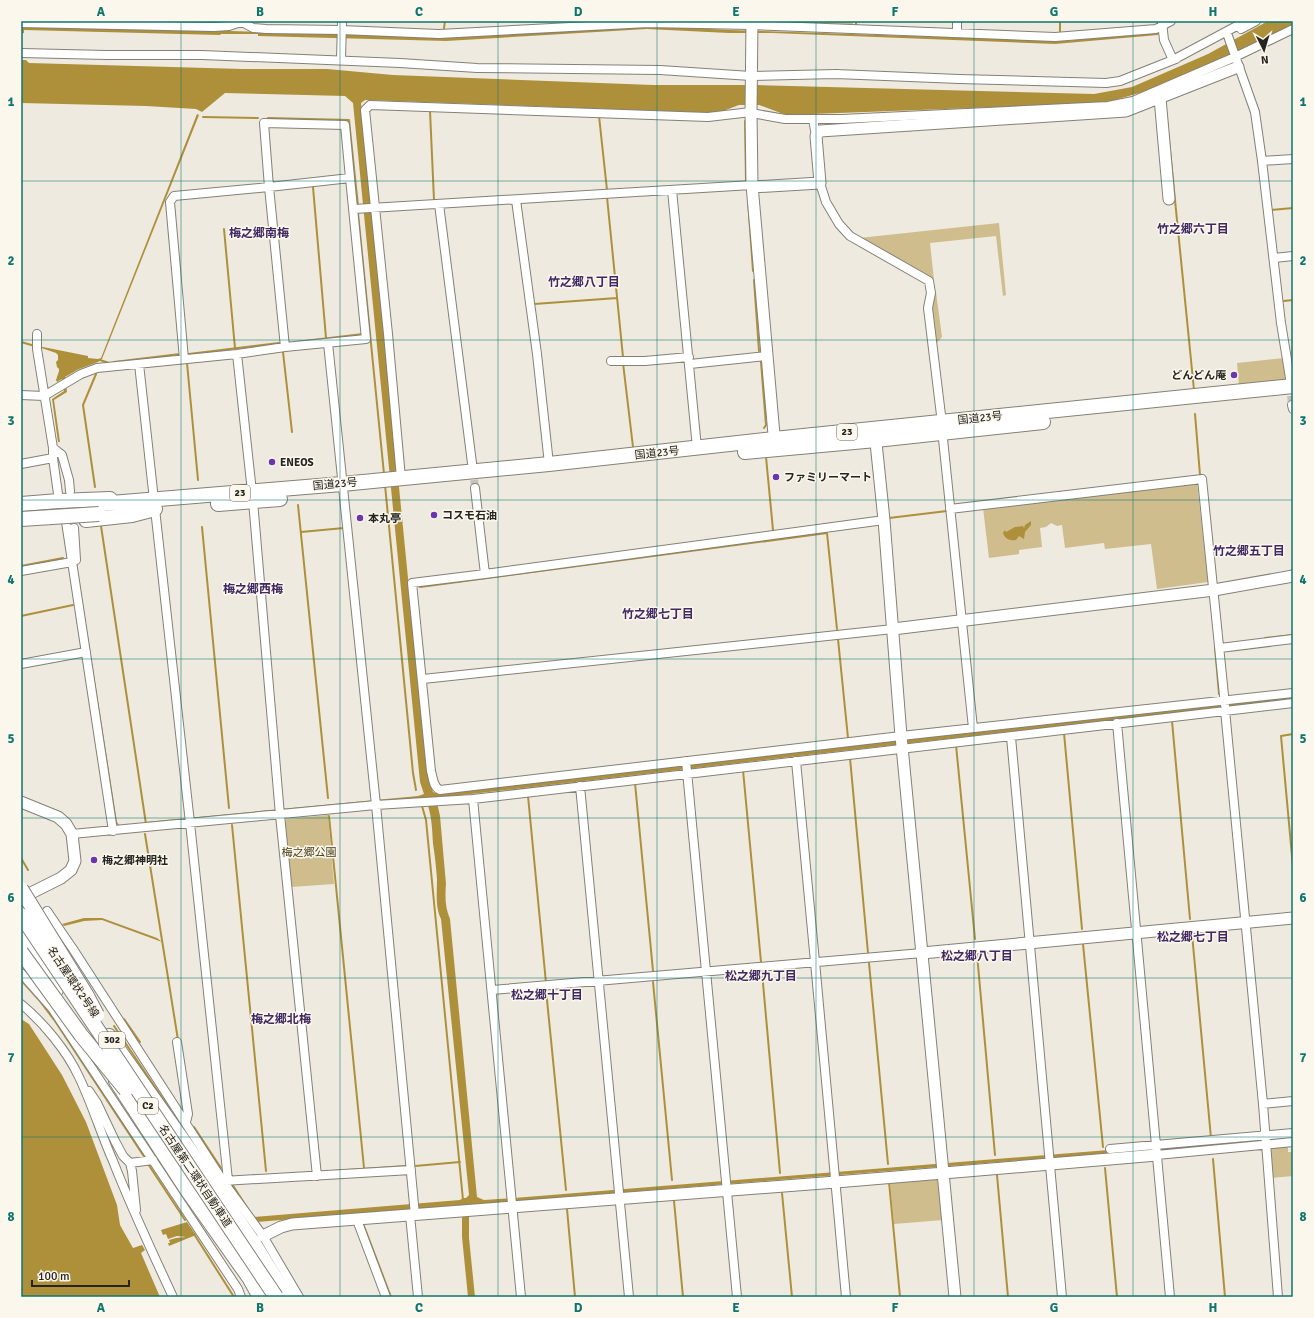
<svg xmlns="http://www.w3.org/2000/svg" width="1314" height="1318" font-family="Signika,'Noto Sans JP',sans-serif">
<style>
.green{fill:#cfbd8d}
.water{fill:#ae903b}
.lines{fill:none;stroke-linecap:round;stroke-linejoin:round}
.stream{stroke:#ae903b;stroke-width:2}
.street-tunnel{stroke:#c6c2b9;stroke-width:8;stroke-dasharray:8 4;stroke-linecap:butt}
.street-casing{stroke:#848076;stroke-width:10}
.secondary-casing{stroke:#848076;stroke-width:13}
.highway-casing{stroke:#848076;stroke-width:16}
.street{stroke:#fff;stroke-width:8}
.secondary{stroke:#fff;stroke-width:11}
.highway{stroke:#fff;stroke-width:14}
.highway-bridge-casing{stroke:#848076;stroke-width:16;stroke-linecap:butt}
.highway-bridge{stroke:#fff;stroke-width:14}
.grid{fill:none;stroke:#0f766e;stroke-width:1;stroke-opacity:0.55}
.poi-dot{fill:#6b36ad;stroke:#fbf7ec;stroke-width:1.5}
.labels{text-anchor:middle;dominant-baseline:central;stroke-width:3;stroke-linejoin:round;paint-order:stroke}
.shield{fill:#fbf7ec;stroke:#66635d;stroke-width:1}
.shield-label{font-size:10px;font-weight:bold;fill:#262420}
.poi-label{font-size:11px;font-weight:bold;fill:#262420;stroke:#fbf7ec;text-anchor:start}
.street-label{font-size:11px;fill:#262420;stroke:#fbf7ec}
.park-label{font-size:11px;fill:#473a16;stroke:#fbf7ec}
.neighbourhood-label{font-size:12px;font-weight:bold;fill:#402963;stroke:#fbf7ec}
.neatline{fill:none;stroke:#0f766e;stroke-width:1.5}
.grid-label{font-size:13px;text-anchor:middle;font-weight:bold;fill:#0f766e}
</style>
<rect width="100%" height="100%" fill="#eeeadf"/>
<path class="green" d="M758 21H853V26L758 22Z
M999 223 1006 295 1003 296 996 236 930 243 934 280 859 238Z
M936 292 942 337 935 345 931 307Z
M1284 358 1288 380 1239 385 1237 363Z
M1197 482 1208 582 1157 589 1151 544 1105 549 1104 543 1065 548 1062 525 1057 526 1051 523 1046 527 1040 528 1042 547 1019 550V554L989 558 983 508Z
M328 815 334 884 291 887 285 821 287 819Z
M1288 1147V1152H1293V1176L1271 1178 1270 1148Z
M936 1178 939 1181 943 1220 894 1224 890 1182Z"/>
<path class="water" d="M1268 21H1293V24L1217 62 1143 92 1104 103 786 115 759 105H739L718 113 365 100 361 103 427 770 433 792 436 793 1293 696V699L436 798 440 816 446 884C445 896 445 908 450 919L477 1197 484 1200 514 1198 1293 1135V1137L1111 1152 1110 1153 469 1205V1238L475 1297H468L462 1237V1216L461 1205 257 1222 253 1217 460 1200 463 1198H466L469 1195 441 919C435 907 437 892 437 879 436 867 435 856 433 844 432 829 432 813 425 798H419L146 823 145 822 418 796 424 794 420 782 353 103 345 96 225 93 202 112 196 109 146 106 21 103V60H26L29 63 243 69H327L393 75 653 85H757L1094 94 1132 87 1208 54Z
M21 25 339 34 649 26 730 30 1065 41 1158 32V35L1055 44 772 33H729L647 29 446 41 258 36V34H221L220 35 24 30V33H22V31L21 33Z
M197 114 199 115 102 359 98 362 79 369 65 377 67 392 54 400 60 442H58L52 399 64 391 62 379 57 382 56 380 59 371V369L57 367 56 362 58 360V355L56 353 33 345 88 356V358L98 359 101 358Z
M1031 521V525L1025 532 1024 539 1019 536 1016 540C1010 541 1005 539 1003 533L1005 530 1006 532 1015 527 1023 526 1024 528 1025 525Z
M77 579H79L117 822 120 827 116 828Z
M84 918H102L157 938 162 942 102 920 84 921 64 926 62 924Z
M21 1019 29 1024 62 1075 86 1122 117 1205 120 1225 133 1248 142 1245 145 1250 141 1253 160 1297H21Z
M187 1222 196 1235 169 1246 168 1243H170L169 1240 176 1238 186 1237 177 1236 168 1239 166 1234 163 1235 161 1230Z"/>
<g class="lines">
<path class="stream" d="M856 27V21
M444 28 445 21
M1060 32V21
M430 111 434 200
M599 116 607 190
M203 117 258 118
M268 118 349 120 358 206
M1167 120 1194 390
M745 121 746 181
M313 187 326 338
M607 197 623 357
M748 200 753 271
M1271 210 1293 208
M358 213 384 474
M224 229 235 348
M754 280 759 351
M1284 301 1293 300
M534 304 617 298
M21 342 35 346
M296 342 363 334
M283 352 292 432
M189 354 279 343
M100 360 109 363
M114 362 180 354
M761 362 766 425 764 428
M187 363 198 480
M623 363 633 447
M1195 414 1200 475
M766 457 773 530
M385 485 413 773 416 790
M95 487 83 405 96 374
M298 505 328 798
M889 518 947 511
M101 526 146 824
M202 527 229 808
M301 532 344 528
M21 566 63 558
M420 587 827 533 837 629
M21 616 73 605
M1265 638 1293 635
M838 639 848 738
M1215 647 1219 694
M1172 721 1190 919
M1064 733 1082 929
M1293 734 1281 736 1293 867
M956 745 975 939
M850 758 868 953
M743 770 761 962
M635 783 653 971
M528 796 546 983
M422 806 426 820 463 1200
M329 816 364 1168
M232 825 266 1171
M145 834 178 1040
M21 858 28 870
M1192 934 1211 1138
M1083 944 1103 1147
M977 954 995 1155
M869 963 888 1164
M762 972 780 1173
M21 980 39 1000 55 1021 145 1158
M653 982 672 1180
M546 990 566 1190
M124 1019 140 1042
M114 1026 181 1126
M194 1127 221 1168
M1213 1159 1225 1297
M148 1164 185 1220
M415 1166 460 1162
M1105 1168 1117 1297
M333 1171 406 1166
M997 1175 1008 1297
M889 1182 900 1297
M232 1184 248 1209
M782 1193 792 1297
M674 1201 683 1297
M567 1209 575 1297
M364 1226 391 1297
M194 1234 234 1297"/>
<path class="street-tunnel" d="M1290 384 1292 405
M473 468 475 488"/>
<g class="street-casing">
<path id="street" d="M1162 22 1164 40 1173 60 1176 59
M21 23 214 27 229 26 238 23H244L253 28 266 29 341 30 439 34 648 23 752 25 1055 37 1156 29 1171 21
M1241 29 1256 21
M957 33V21
M1228 36 1255 112 1262 161 1281 323 1290 378
M21 53 107 55H202L400 63 477 68 660 70 751 76 836 74 959 79 1106 83 1120 81 1173 60 1246 21
M341 60 342 21
M751 113 785 119H813L816 136
M813 119H842L1108 106 1133 101 1235 57 1293 29
M1262 161 1293 159
M820 183 826 202 839 224 850 236 929 281 931 293 928 308 941 415
M672 190 697 448
M516 200 537 354 549 464
M439 204 472 463
M354 209 752 185
M1274 258 1293 256
M37 334V349L53 448V458L59 501
M328 343 376 805 415 1215
M285 347 269 187 264 123 345 125 350 178
M237 354 252 492
M611 361H645L689 357
M139 364 154 500
M690 364 766 356
M21 395 44 396 81 374 97 368 237 354 285 347 366 339 350 178 269 187 174 196 170 202 184 359
M1292 405 1293 409
M943 439 973 728
M53 448 62 455 69 480 70 491
M21 464 53 458
M401 478 388 334 365 110 370 105 708 117 751 112
M475 488 485 574
M253 501 280 815 317 1176
M155 509 190 823 228 1180
M950 509 1202 479 1225 705
M884 520 485 574 412 583 431 771C433 778 433 787 440 790L901 736 1293 693
M66 522 113 831
M74 528 76 560
M21 571 72 562
M1220 648 1293 639
M21 664 86 652
M423 679 893 629
M1225 710 1263 1104 1278 1297
M1117 723 1170 1297
M1011 737 1062 1297
M686 761 737 1297
M796 761 815 962 846 1297
M580 786 629 1297
M473 799 521 1297
M72 834 376 805 473 799 1293 703
M47 911 73 949 223 1181 263 1236 299 1297
M21 973 52 1008 238 1289 241 1297
M492 990 922 953
M21 1004C43 1022 67 1051 79 1077 92 1104 101 1134 113 1161 131 1207 152 1252 173 1297
M177 1042 188 1114 186 1122
M89 1091 97 1103 115 1141 123 1156 130 1163 132 1171 136 1210
M1263 1104 1293 1101
M1110 1149 1293 1133
M1157 1155 1293 1142
M130 1163 153 1160
M223 1181 411 1170
M410 1215 418 1297
M357 1220 386 1297"/>
</g>
<g class="secondary-casing">
<path id="secondary" d="M752 21 751 112 752 185 775 446
M1160 98 1169 199
M752 187 820 183 816 136 820 131 1126 111 1238 67
M875 433 884 520 901 736 955 1297
M893 629 1214 590 1293 576
M21 802 58 817 66 824 72 834 75 861 71 870 61 878 21 898
M922 953 1293 918
M263 1236 281 1227 292 1224 836 1182 1157 1155"/>
</g>
<g class="highway-casing">
<path id="highway" d="M745 452 876 440 1043 422
M21 504 59 501 110 499
M99 504 342 484 549 464 774 439 1293 386
M218 504 280 499
M86 520 132 515 155 509
M21 904 34 924
M21 937 56 990
M109 1036 206 1173 253 1242 287 1297
M116 1081 187 1190 250 1279 260 1297"/>
</g>
<use href="#street" class="street"/>
<use href="#secondary" class="secondary"/>
<use href="#highway" class="highway"/>
<g class="highway-bridge-casing">
<path id="highway-bridge" d="M21 519 99 514
M21 889 87 996 97 1015
M21 915 276 1297
M21 952 81 1035 126 1090"/>
</g>
<use href="#highway-bridge" class="highway-bridge"/>
</g>
<path class="grid" d="M181 21V1297M340 21V1297M498 21V1297M657 21V1297M816 21V1297M974 21V1297M1133 21V1297M21 181H1293M21 340H1293M21 500H1293M21 659H1293M21 818H1293M21 978H1293M21 1137H1293"/>
<g class="poi-dot">
<circle cx="1234" cy="375" r="4"/>
<circle cx="272" cy="462" r="4"/>
<circle cx="776" cy="477" r="4"/>
<circle cx="434" cy="515" r="4"/>
<circle cx="360" cy="518" r="4"/>
<circle cx="94" cy="860" r="4"/>
</g>
<g class="labels">
<g class="shield">
<rect x="837" y="424" width="20" height="16" rx="3"/>
<rect x="230" y="485" width="20" height="16" rx="3"/>
<rect x="99" y="1032" width="26" height="16" rx="3"/>
<rect x="138" y="1098" width="20" height="16" rx="3"/>
</g>
<g class="shield-label">
<text x="847" y="432">23</text>
<text x="240" y="493">23</text>
<text x="112" y="1040">302</text>
<text x="148" y="1106">C2</text>
</g>
<g class="poi-label">
<text x="1226" y="375" text-anchor="end">どんどん庵</text>
<text x="280" y="462">ENEOS</text>
<text x="784" y="477">ファミリーマート</text>
<text x="442" y="515">コスモ石油</text>
<text x="368" y="518">本丸亭</text>
<text x="102" y="860">梅之郷神明社</text>
</g>
<g class="street-label">
<text transform="translate(980 418) rotate(-6)">国道23号</text>
<text transform="translate(657 453) rotate(-6)">国道23号</text>
<text transform="translate(335 484) rotate(-5)">国道23号</text>
<text transform="translate(73 982) rotate(56)">名古屋環状2号線</text>
<text transform="translate(195 1176) rotate(56)">名古屋第二環状自動車道</text>
</g>
<g class="park-label">
<text x="309" y="852">梅之郷公園</text>
</g>
<g class="neighbourhood-label">
<text x="1193" y="229">竹之郷六丁目</text>
<text x="259" y="233">梅之郷南梅</text>
<text x="584" y="282">竹之郷八丁目</text>
<text x="1249" y="551">竹之郷五丁目</text>
<text x="253" y="589">梅之郷西梅</text>
<text x="658" y="614">竹之郷七丁目</text>
<text x="1193" y="937">松之郷七丁目</text>
<text x="977" y="956">松之郷八丁目</text>
<text x="761" y="976">松之郷九丁目</text>
<text x="547" y="995">松之郷十丁目</text>
<text x="281" y="1019">梅之郷北梅</text>
</g>
</g>
<rect width="1314" height="1318" fill="none" stroke="#fbf7ec" stroke-width="44"/>
<g transform="translate(1264 50) rotate(175)" stroke="#fbf7ec" stroke-width="3" paint-order="stroke">
<path d="M0-3L7 15L0 10L-7 15Z" fill="#262420"/>
<text y="-6" font-size="11" font-weight="bold" text-anchor="middle" fill="#262420">N</text>
</g>
<path d="M32 1280v6h97v-6" fill="none" stroke="#262420" stroke-width="2"/>
<text x="38" y="1280" font-size="12" fill="#262420" stroke="#fbf7ec" stroke-width="3" paint-order="stroke">100 m</text>
<rect x="22" y="22" width="1270" height="1274" class="neatline"/>
<g class="grid-label">
<text x="101" y="16">A</text>
<text x="260" y="16">B</text>
<text x="419" y="16">C</text>
<text x="578" y="16">D</text>
<text x="736" y="16">E</text>
<text x="895" y="16">F</text>
<text x="1054" y="16">G</text>
<text x="1213" y="16">H</text>
<text x="11" y="106">1</text>
<text x="1303" y="106">1</text>
<text x="11" y="265">2</text>
<text x="1303" y="265">2</text>
<text x="11" y="425">3</text>
<text x="1303" y="425">3</text>
<text x="11" y="584">4</text>
<text x="1303" y="584">4</text>
<text x="11" y="743">5</text>
<text x="1303" y="743">5</text>
<text x="11" y="902">6</text>
<text x="1303" y="902">6</text>
<text x="11" y="1062">7</text>
<text x="1303" y="1062">7</text>
<text x="11" y="1221">8</text>
<text x="1303" y="1221">8</text>
<text x="101" y="1312">A</text>
<text x="260" y="1312">B</text>
<text x="419" y="1312">C</text>
<text x="578" y="1312">D</text>
<text x="736" y="1312">E</text>
<text x="895" y="1312">F</text>
<text x="1054" y="1312">G</text>
<text x="1213" y="1312">H</text>
</g>
</svg>
